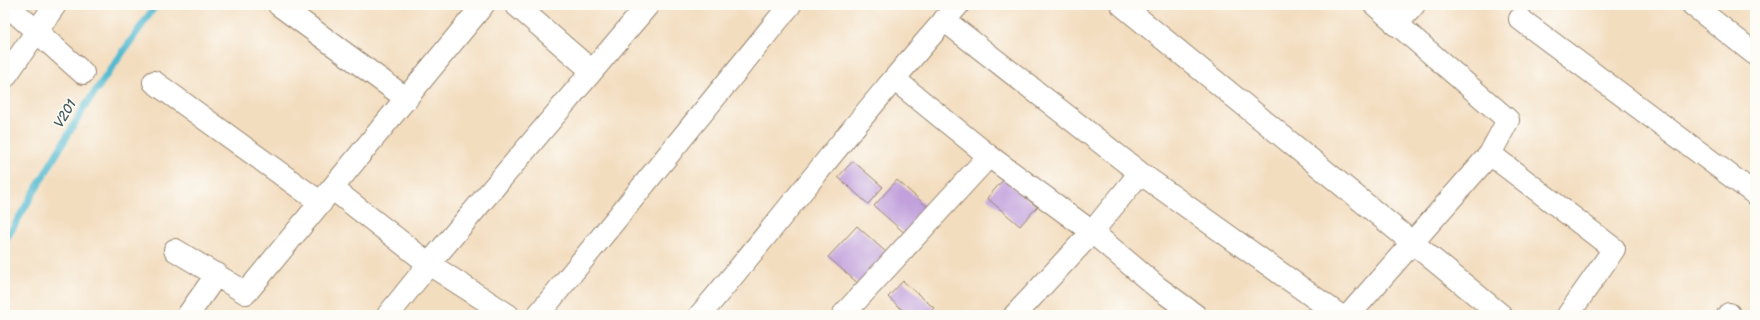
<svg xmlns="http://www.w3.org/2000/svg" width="1760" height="320" font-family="'Balsamiq Sans',sans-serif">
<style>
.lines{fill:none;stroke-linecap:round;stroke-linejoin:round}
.stream{stroke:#53bad0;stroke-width:7}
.building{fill:#c1a0dc}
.minor-casing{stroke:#97846e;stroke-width:24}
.minor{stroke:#fff;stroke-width:22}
.labels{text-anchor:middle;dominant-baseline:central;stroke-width:3;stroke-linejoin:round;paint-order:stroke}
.water-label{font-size:14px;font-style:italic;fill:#435c5c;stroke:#fdfcf7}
</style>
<rect width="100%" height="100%" fill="#fdfcf7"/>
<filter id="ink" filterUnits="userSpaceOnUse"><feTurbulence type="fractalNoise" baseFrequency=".025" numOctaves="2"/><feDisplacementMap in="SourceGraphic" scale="8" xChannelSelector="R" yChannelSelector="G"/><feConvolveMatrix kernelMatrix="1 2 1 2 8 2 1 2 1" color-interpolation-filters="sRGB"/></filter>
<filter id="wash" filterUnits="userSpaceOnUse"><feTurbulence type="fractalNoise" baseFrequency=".012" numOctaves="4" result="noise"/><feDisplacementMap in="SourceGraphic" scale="16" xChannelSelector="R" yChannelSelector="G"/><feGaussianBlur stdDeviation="0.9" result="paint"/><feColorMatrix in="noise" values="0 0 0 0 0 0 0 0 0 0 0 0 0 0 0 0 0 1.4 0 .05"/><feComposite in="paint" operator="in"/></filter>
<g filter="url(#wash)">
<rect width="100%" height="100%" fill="#f3ddbf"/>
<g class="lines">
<path class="stream" d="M5 241 85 106 156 5"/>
</g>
<g id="blocks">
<path class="building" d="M853 161 883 187 868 204 838 177Z
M1004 179 1037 207 1020 226 987 198Z
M897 180 931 210 908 236 874 206Z
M857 226 888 254 860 285 828 257Z
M903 281 934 308 928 315H908L888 297Z"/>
</g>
</g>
<g filter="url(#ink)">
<use href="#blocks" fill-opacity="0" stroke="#97846e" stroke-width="1"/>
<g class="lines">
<g class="minor-casing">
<path id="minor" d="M7 5 83 73
M279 5 407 99
M516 5 592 71
M1122 5 1501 315
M1693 5 1755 54
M1520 19 1755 194
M944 20 1140 173 1339 315
M1396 25 1414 5
M5 77 55 5
M894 79 989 156 1092 232 1157 287 1195 315
M154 82 321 203
M1490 154 1614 249 1568 315
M333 189 429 264 508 315
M175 250 246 293 483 5
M188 315 217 274
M388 315 429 264 648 5
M538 315 790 5
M700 315C787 213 868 105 958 5
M843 315 989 156
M1015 315 1092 232 1140 173
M1349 315 1490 154 1508 120 1375 5
M1728 315 1729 314"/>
</g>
<use href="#minor" class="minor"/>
</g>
</g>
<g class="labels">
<g class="water-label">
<text transform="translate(65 114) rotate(-59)">V201</text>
</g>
</g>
<rect width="1760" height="320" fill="none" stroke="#fdfcf7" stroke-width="20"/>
</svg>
